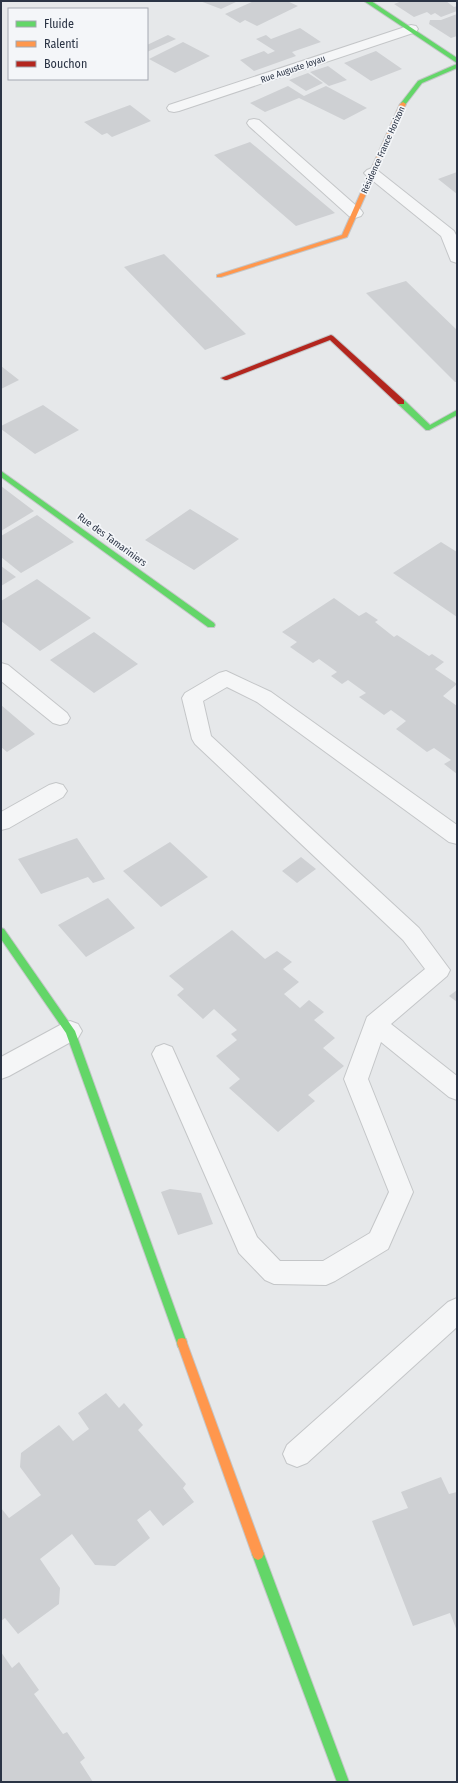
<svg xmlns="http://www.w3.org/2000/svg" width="458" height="1783" font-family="'Fira Sans Condensed',sans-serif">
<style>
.building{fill:#ced0d3}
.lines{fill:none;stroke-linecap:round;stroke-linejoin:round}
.lane-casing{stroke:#c4c6c8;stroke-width:2}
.street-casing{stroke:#c4c6c8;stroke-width:2}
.fast-casing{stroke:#c4c6c8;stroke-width:2}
.slow-casing{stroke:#c4c6c8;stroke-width:2}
.jam-casing{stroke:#c4c6c8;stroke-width:2}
.lane{fill:#f5f6f7;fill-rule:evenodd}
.street{fill:#f5f6f7;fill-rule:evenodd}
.fast{fill:#63d668;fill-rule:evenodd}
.slow{fill:#ff974d;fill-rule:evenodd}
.jam{fill:#b3261e;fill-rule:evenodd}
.labels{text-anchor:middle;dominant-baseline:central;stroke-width:3.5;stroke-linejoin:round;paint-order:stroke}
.far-street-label{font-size:9px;fill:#2b3445;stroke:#f4f6f9}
.street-label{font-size:10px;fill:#2b3445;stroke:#f4f6f9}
</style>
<rect width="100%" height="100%" fill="#e6e8ea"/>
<path class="building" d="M200 1H238L221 9Z
M254 1H287L298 6 257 26 245 20 240 23 225 14Z
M402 1H446L454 7 457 6V11L441 17 435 13 431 15 427 12 414 17 394 4Z
M457 14V36L451 38 429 24 430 20H441Z
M300 28 321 42 292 52 296 56 254 71 240 60 264 51 268 54 275 51 256 39 266 35 271 39Z
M168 35 176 39 147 52V45Z
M183 42 210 56 175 73 149 59Z
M376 51 402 69 371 81 344 63Z
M328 66 347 80 329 86 310 72Z
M308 73 323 83 306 91 289 80Z
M288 86 304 96 326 86 367 108 344 120 299 98 265 112 250 103Z
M130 105 151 121 112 137 107 133 102 135 84 122Z
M250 142 335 213 296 226 214 155Z
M457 172V194L438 179Z
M164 254 246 334 205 350 124 267Z
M406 281 457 330V382H455L366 293Z
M1 366 19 380 1 389Z
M43 405 79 430 35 454 1 429V426Z
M1 486 34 511 1 531Z
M190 509 239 539 194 570 145 540Z
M37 515 74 542 21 573 1 557V536Z
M441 542 457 552V617L393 573Z
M1 566 16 577 1 586Z
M37 579 91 618 40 651 1 621V601Z
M334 598 359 616 366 612 378 620 375 622 394 637 397 635 429 656 432 654 444 662 435 669 457 684 443 696 457 706V774L444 764 451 760 434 748 427 752 396 729 406 721 391 710 384 715 359 697 366 693 348 680 342 684 331 676 337 672 319 659 313 663 290 647 297 642 282 632Z
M94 632 138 664 94 693 50 660Z
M1 705 35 734 7 752 1 747Z
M77 838 105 879 93 883 88 877 41 894 18 859Z
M170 842 208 877 161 907 123 871Z
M301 857 316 869 297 883 282 871Z
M108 898 135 928 86 957 58 925Z
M232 930 265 959 277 951 292 962 283 969 299 982 284 994 300 1008 309 1000 324 1012 314 1020 335 1038 323 1048 344 1066 308 1095 315 1101 278 1132 229 1088 240 1079 216 1056 237 1040 231 1034 237 1030 214 1009 203 1019 177 995 184 989 169 976Z
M457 990V1002L449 996Z
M170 1189 201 1193 213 1224 178 1235 161 1192Z
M106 1393 119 1408 124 1403 143 1425 138 1430 186 1484 183 1488 194 1502 163 1526 150 1510 137 1520 150 1538 115 1566 95 1565 72 1534 40 1559 60 1588 59 1604 18 1634 5 1618 1 1621V1508L9 1518 41 1495 20 1467 21 1453 59 1425 73 1441 89 1429 78 1413Z
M441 1477 449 1494 457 1492V1631L450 1613 413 1626 372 1521 408 1508 401 1492Z
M1 1652 12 1668 19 1662 39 1690 34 1694 63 1734 67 1732 85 1758 80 1762 93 1782H1Z"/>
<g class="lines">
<g class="lane-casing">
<path id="lane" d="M226 671 271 692 457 825V844L449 842 257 702 227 687 203 701 211 736 419 928 450 970 447 976 391 1024 457 1076V1100L449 1097 381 1042 368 1079 413 1192 388 1249 335 1281 326 1285 274 1284 265 1280 239 1253 152 1054 156 1047 164 1044 172 1047 257 1237 280 1261H323L370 1233 389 1192 344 1079 367 1017 425 969 403 940 195 744 192 739 182 698 185 693 219 673Z"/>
</g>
<g class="street-casing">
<path id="street" d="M411 25 416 26 418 29 416 32 179 111 174 112 169 111 167 108 169 105Z
M254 119 259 120 361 210 363 213 361 216 355 218 349 216 249 126 247 123 249 120Z
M372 168 377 170 454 231 457 237V263L451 261 441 236 367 176 364 173 367 170Z
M1 663 8 665 67 713 70 718 67 723 60 725 53 723 1 681Z
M56 783 63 785 67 791 63 797 9 828 1 830V812L49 785Z
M70 1021 78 1024 82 1031 78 1038 9 1076 1 1079V1057L62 1024Z
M457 1298V1327L307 1463 297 1467 287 1463 283 1454 287 1445 448 1302Z"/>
</g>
<g class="fast-casing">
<path id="fast" d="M364 1H371L457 58V63Z
M457 64V68L422 83 405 105H401V103L418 81Z
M398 400H404L430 425 457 410V415L429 430H426L398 404Z
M1 471 214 623 215 625 214 627H208L1 477Z
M1 928 4 929 75 1031 187 1343 186 1347 182 1348 178 1347 177 1343 66 1033 1 939Z
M258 1548 262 1550 264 1554 349 1782H337L252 1554 254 1550Z"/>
</g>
<g class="slow-casing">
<path id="slow" d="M403 102 406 104 347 237 221 277H217V275L342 235 400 104Z
M182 1338 186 1339 187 1343 264 1554 262 1558 258 1560 254 1558 252 1554 177 1343 178 1339Z"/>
</g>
<g class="jam-casing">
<path id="jam" d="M331 335 333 336 404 400V404H398L330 340 227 380H225L221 378Z"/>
</g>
<use href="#lane" class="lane"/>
<use href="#street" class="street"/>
<use href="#fast" class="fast"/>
<use href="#slow" class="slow"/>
<use href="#jam" class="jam"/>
</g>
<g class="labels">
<g class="far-street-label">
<text transform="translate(293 69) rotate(-19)">Rue Auguste Joyau</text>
<text transform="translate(383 150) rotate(-66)">Résidence France Horizon</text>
</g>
<g class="street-label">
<text transform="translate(112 540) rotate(36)">Rue des Tamariniers</text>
</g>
</g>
<rect width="458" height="1783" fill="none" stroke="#2b3445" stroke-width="4"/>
<rect x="8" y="8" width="140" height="72" fill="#f4f6f9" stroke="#a4a8b1"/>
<rect x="16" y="21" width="20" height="6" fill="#63d668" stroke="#a4a8b1"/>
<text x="44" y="28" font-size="12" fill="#2b3445">Fluide</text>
<rect x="16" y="41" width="20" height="6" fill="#ff974d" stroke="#a4a8b1"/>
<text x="44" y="48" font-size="12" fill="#2b3445">Ralenti</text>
<rect x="16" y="61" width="20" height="6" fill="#b3261e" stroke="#a4a8b1"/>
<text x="44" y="68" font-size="12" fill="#2b3445">Bouchon</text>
</svg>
